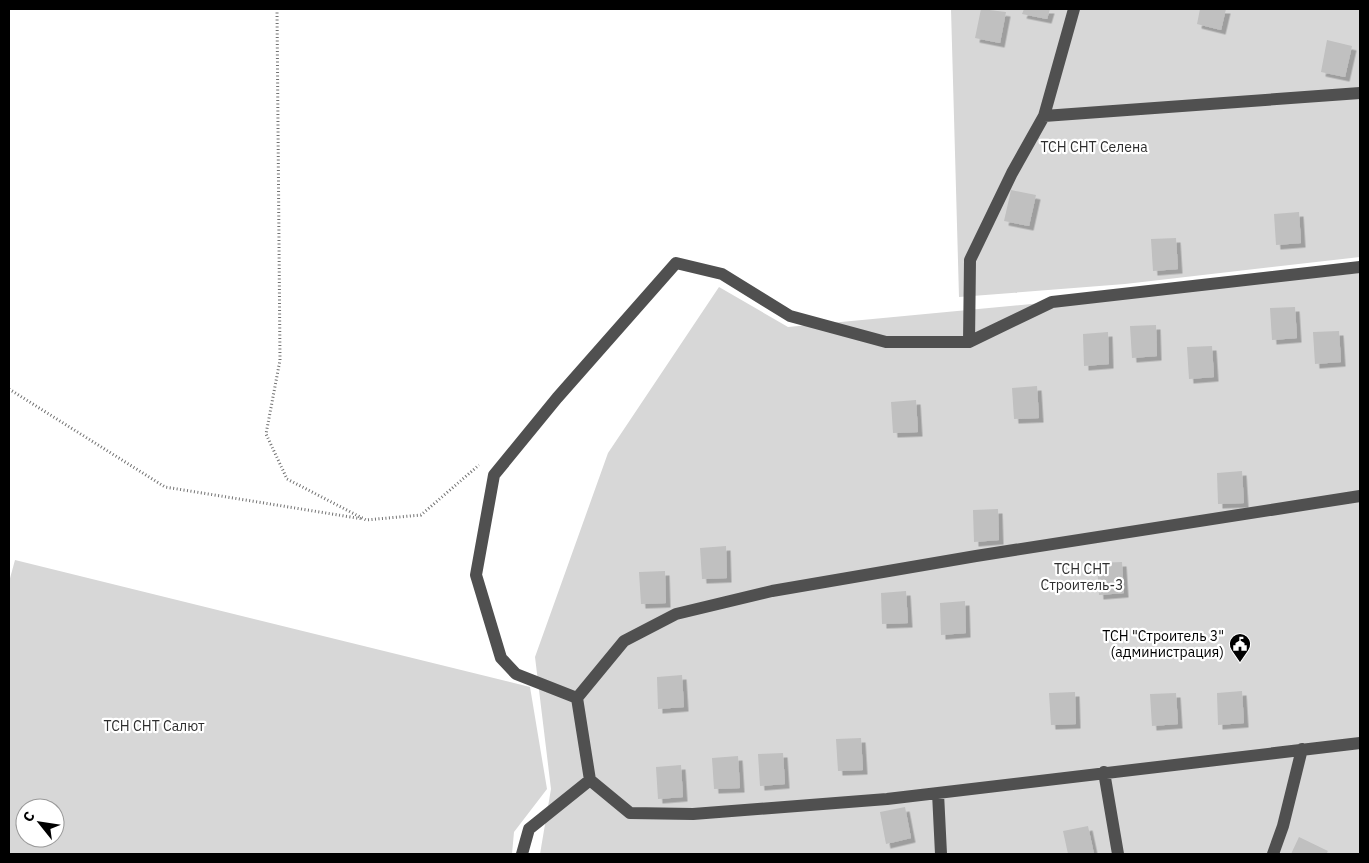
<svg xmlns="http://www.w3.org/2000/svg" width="1369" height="863" font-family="'IBM Plex Sans',sans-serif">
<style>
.green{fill:#d7d7d7;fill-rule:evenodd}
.building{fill:#c0c0c0;filter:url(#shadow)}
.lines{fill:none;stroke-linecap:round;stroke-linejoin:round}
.path{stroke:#727272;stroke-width:3;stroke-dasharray:1 2.5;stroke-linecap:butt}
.minor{stroke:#505050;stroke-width:12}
.labels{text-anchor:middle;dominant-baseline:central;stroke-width:4.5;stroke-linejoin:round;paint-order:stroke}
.park-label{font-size:14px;fill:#2e2e2e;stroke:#fff}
.poi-label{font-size:14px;fill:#000;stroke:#fff;text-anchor:end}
</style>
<defs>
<filter id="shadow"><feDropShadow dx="4.5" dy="4.5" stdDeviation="0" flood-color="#0004"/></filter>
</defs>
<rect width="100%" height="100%" fill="#fff"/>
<path class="green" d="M951 9H1360V257L1125 284 959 297Z
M1360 273V854H540L551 789 535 657 608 453 719 287 788 327Z
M15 560 530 687 547 789 514 832 512 854H9V582ZM25 808H55V838H25Z"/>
<path class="building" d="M981 9 1006 12 1000 43 975 38Z
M1024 9H1050L1047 19 1022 14Z
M1200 9H1226L1221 30 1197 24Z
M1327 40 1352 46 1345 77 1321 72Z
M1011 190 1036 195 1029 226 1004 221Z
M1299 212 1301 243 1276 245 1274 214Z
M1176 238 1178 269 1153 271 1151 239Z
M1295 307 1297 338 1272 340 1270 308Z
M1156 325 1157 356 1132 358 1130 326Z
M1339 331 1341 362 1315 364 1313 332Z
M1108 332 1109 364 1084 366 1083 334Z
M1212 346 1214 377 1189 379 1187 347Z
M1037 386 1039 418 1014 419 1012 388Z
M916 400 918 432 893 433 891 402Z
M1242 471 1244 503 1218 504 1217 473Z
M998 509 999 540 974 542 973 510Z
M726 546 727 578 702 579 700 548Z
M1122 562 1124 593 1099 595 1097 563Z
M665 571 666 603 641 604 639 572Z
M906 591 908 623 882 624 881 593Z
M965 601 966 633 941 635 940 603Z
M682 675 684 707 658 709 657 677Z
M1242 691 1244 723 1218 725 1217 693Z
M1075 692 1076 724 1051 725 1049 693Z
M1176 693 1178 724 1152 726 1150 694Z
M861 738 863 770 838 771 836 739Z
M783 753 785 784 760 786 758 754Z
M738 756 740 788 714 789 712 758Z
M681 765 683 797 658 799 656 767Z
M905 807 911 838 886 844 880 812Z
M1088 826 1094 854H1068L1063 831Z
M1299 837 1328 851 1326 854H1291Z"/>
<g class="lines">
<path class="path" d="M277 9 280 360 266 434 287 479 366 520 421 515 479 465
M9 389 165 487 363 519"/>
<path class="minor" d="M1044 116 1074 9
M969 342 970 260 1012 173 1044 116 1360 93
M1360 496 976 556 772 591 676 614 624 641 577 698 590 780 630 813 693 814 887 799 1360 743
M577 698 516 674 501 658 476 575 494 475 557 398 676 263 722 274 790 316 886 342H969L1052 302 1360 267
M1104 772 1118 854
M938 793 941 854
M522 854 529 829 590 780
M1273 854 1283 826 1302 749"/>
</g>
<defs>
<g id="civic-pin" transform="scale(1.125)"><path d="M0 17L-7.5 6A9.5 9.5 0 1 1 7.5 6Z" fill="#000" stroke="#fff"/><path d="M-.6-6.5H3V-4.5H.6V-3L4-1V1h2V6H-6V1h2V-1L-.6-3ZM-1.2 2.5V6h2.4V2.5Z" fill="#fff"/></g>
</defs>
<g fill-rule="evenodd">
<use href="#civic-pin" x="1240" y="644"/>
</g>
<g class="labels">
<g class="park-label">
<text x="1094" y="147">ТСН СНТ Селена</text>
<text x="1082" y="569">ТСН СНТ<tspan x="1082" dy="16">Строитель-3</tspan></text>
<text x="154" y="726">ТСН СНТ Салют</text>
</g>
<g class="poi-label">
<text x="1224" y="636">ТСН "Строитель 3"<tspan x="1224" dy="16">(администрация)</tspan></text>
</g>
</g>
<rect width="1369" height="863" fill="none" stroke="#000000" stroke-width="20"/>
<g transform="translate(40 823) rotate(300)"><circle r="24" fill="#ffffff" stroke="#999999"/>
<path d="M0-4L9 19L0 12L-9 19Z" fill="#000000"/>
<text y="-8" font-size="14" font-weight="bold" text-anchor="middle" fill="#000000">С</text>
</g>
</svg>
